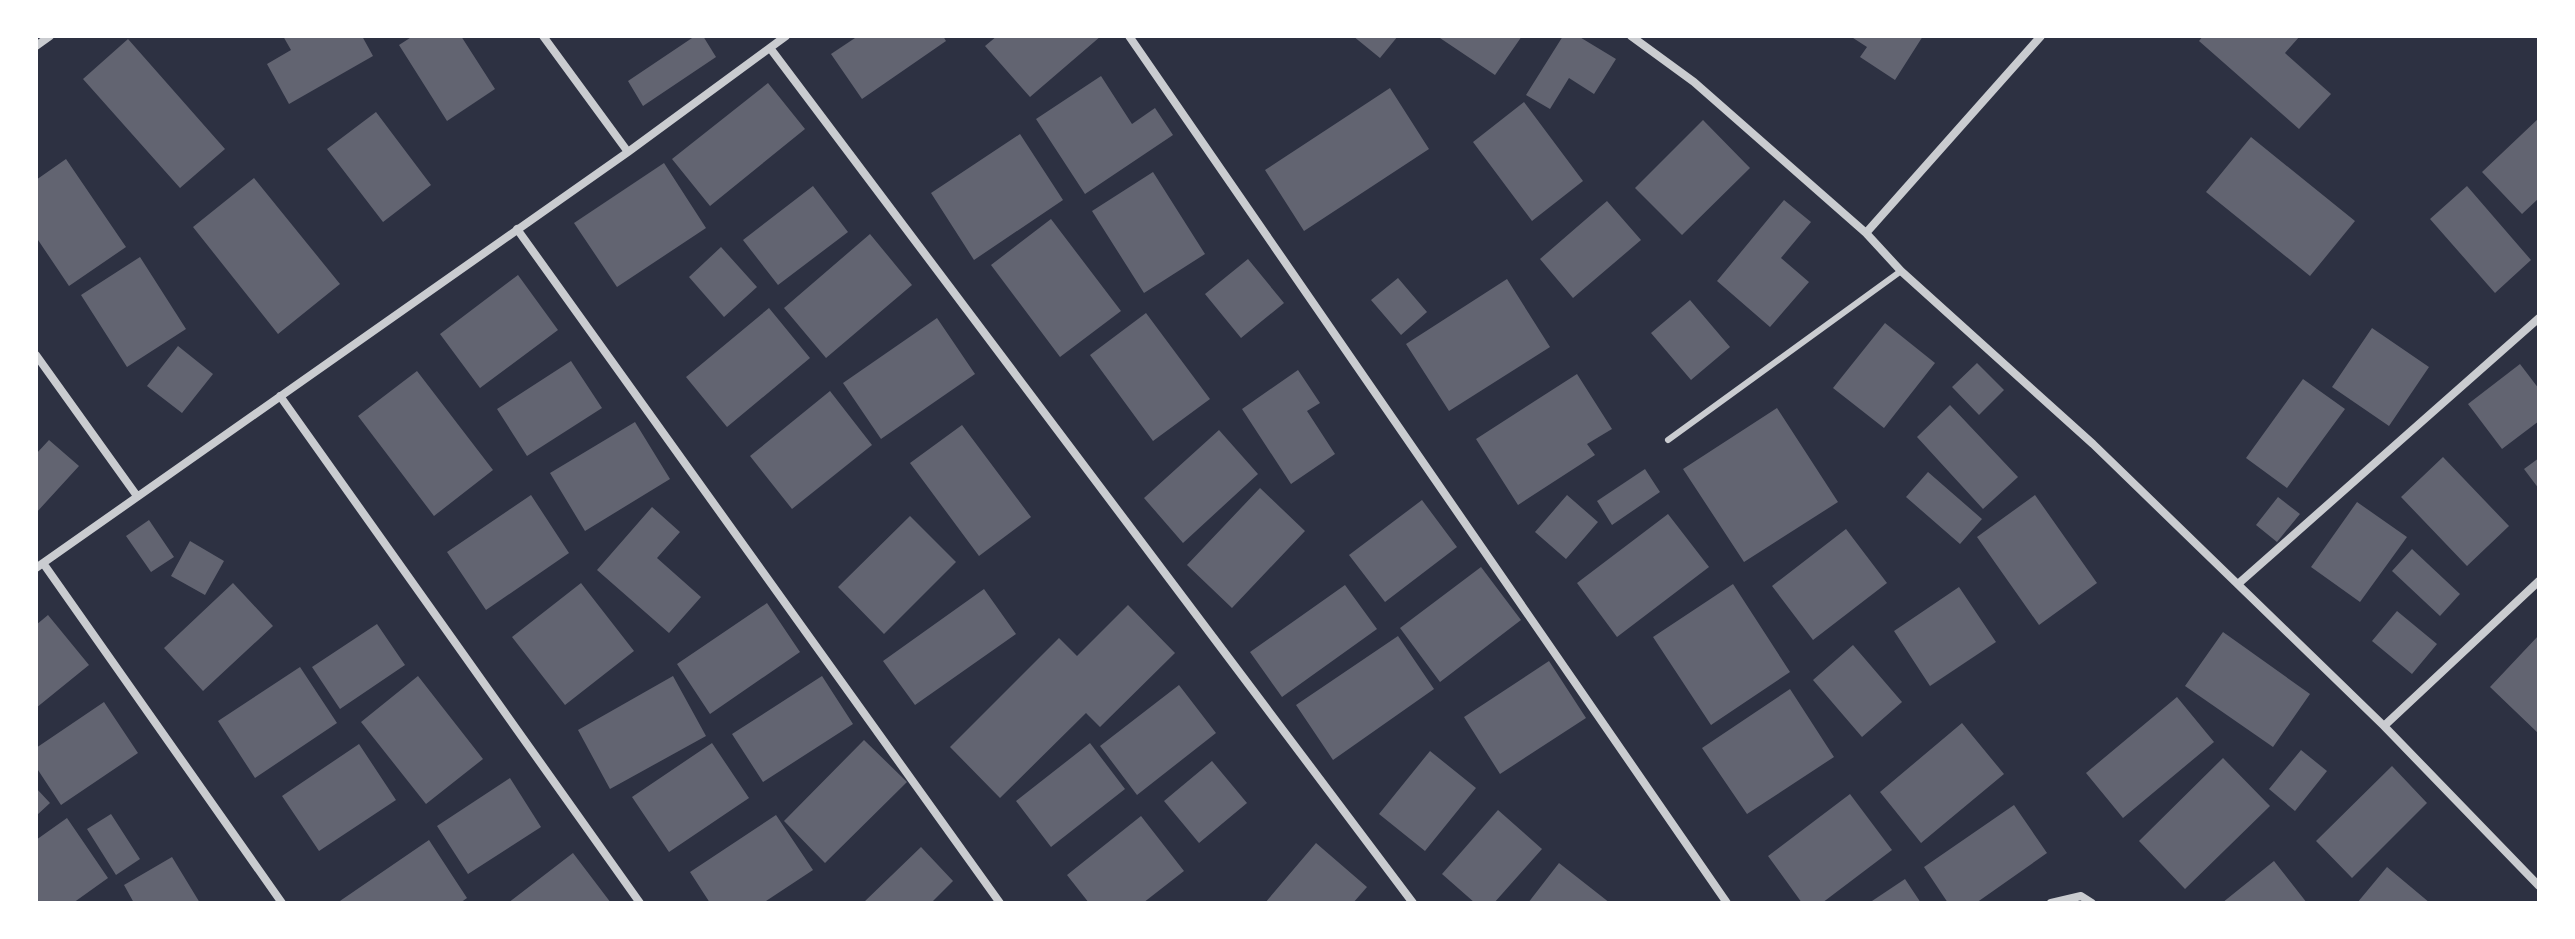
<svg xmlns="http://www.w3.org/2000/svg" width="2575" height="939" font-family="'Noto Sans',sans-serif">
<style>
.building{fill:#626471}
.lines{fill:none;stroke-linecap:round;stroke-linejoin:round}
.service{stroke:#caccd0;stroke-width:6}
.minor{stroke:#caccd0;stroke-width:8}
</style>
<rect width="100%" height="100%" fill="#2d3142"/>
<path class="building" d="M283 36H362L373 56 289 104 267 64 291 50Z
M413 36H461L495 89 447 121 399 45Z
M695 36H703L716 57 643 106 628 81Z
M858 36H943L946 41 862 99 831 54Z
M997 36H1101L1030 97 985 46Z
M1353 36H1398L1380 58Z
M1437 36H1522L1495 75Z
M1563 36H1578L1616 59 1594 94 1569 78 1550 109 1526 95Z
M1850 36H1923L1895 80 1860 57 1867 47Z
M2203 36H2300L2285 53 2331 94 2299 129 2199 41Z
M128 39 225 149 180 188 83 79Z
M1101 76 1132 124 1155 108 1173 135 1085 194 1036 119Z
M768 83 805 129 710 206 672 159Z
M1390 88 1429 149 1304 231 1265 170Z
M1524 102 1583 181 1532 221 1473 142Z
M376 112 431 185 383 222 327 149Z
M2539 118V198L2522 214 2482 172Z
M1703 120 1750 168 1682 235 1635 188Z
M1020 134 1063 200 974 260 931 193Z
M2251 137 2355 221 2310 276 2206 192Z
M66 159 126 247 69 286 36 237V180Z
M664 163 706 228 617 287 574 223Z
M1153 172 1205 254 1144 293 1092 211Z
M254 178 340 284 278 334 193 227Z
M813 186 848 232 778 285 743 240Z
M2467 186 2531 260 2495 293 2430 219Z
M1784 200 1811 222 1781 258 1809 282 1770 327 1717 281Z
M1607 201 1641 240 1573 298 1540 259Z
M1051 219 1121 311 1060 357 991 265Z
M870 234 912 285 826 358 784 308Z
M721 247 757 287 724 317 689 277Z
M140 257 186 329 127 367 81 295Z
M1248 259 1284 303 1241 338 1205 294Z
M518 275 558 330 480 388 440 334Z
M1398 278 1427 312 1401 335 1371 300Z
M1507 279 1550 347 1449 411 1406 344Z
M1690 300 1730 347 1691 380 1651 333Z
M769 308 810 358 727 427 686 377Z
M1146 313 1210 399 1153 441 1090 355Z
M937 318 975 374 881 439 843 383Z
M1885 323 1935 363 1884 428 1833 388Z
M2372 328 2429 367 2389 426 2332 387Z
M178 346 213 374 182 413 147 386Z
M571 361 602 408 527 456 497 409Z
M1977 363 2004 390 1979 415 1952 387Z
M2520 364 2539 389V421L2502 449 2468 404Z
M1298 370 1320 403 1307 411 1335 454 1291 484 1242 409Z
M417 371 493 470 434 516 358 416Z
M1577 374 1612 429 1587 444 1595 455 1518 505 1476 439Z
M2303 379 2345 409 2287 488 2246 458Z
M830 391 872 445 792 509 750 456Z
M1950 405 2018 477 1983 509 1917 437Z
M1777 408 1838 502 1744 562 1683 469Z
M635 422 670 479 585 531 550 473Z
M962 425 1031 517 979 556 910 463Z
M1219 430 1258 474 1183 543 1144 498Z
M49 440 79 466 36 513V454Z
M2443 457 2509 526 2467 566 2401 497Z
M2539 458V489L2524 469Z
M1645 469 1660 492 1612 525 1597 501Z
M1928 472 1982 519 1960 544 1906 497Z
M1260 488 1305 531 1232 608 1187 565Z
M531 495 569 553 486 610 447 552Z
M1567 495 1598 522 1566 559 1535 532Z
M2035 495 2097 583 2039 625 1977 537Z
M2278 497 2300 514 2277 542 2256 525Z
M1422 500 1457 547 1385 602 1349 555Z
M2357 502 2407 537 2360 602 2311 567Z
M652 507 680 532 657 558 701 597 669 633 597 570Z
M1668 514 1709 567 1617 637 1577 583Z
M910 516 956 562 884 634 838 587Z
M149 520 174 557 151 572 126 536Z
M1846 529 1887 583 1813 640 1772 586Z
M190 541 224 561 205 595 171 576Z
M2412 549 2460 594 2440 616 2392 571Z
M1481 567 1521 620 1440 682 1400 628Z
M233 583 273 626 203 691 164 648Z
M581 583 634 651 565 705 512 637Z
M1733 584 1790 672 1711 725 1653 637Z
M1345 585 1377 629 1282 697 1250 652Z
M1959 587 1996 642 1930 686 1894 631Z
M984 589 1016 634 915 705 883 661Z
M767 603 800 652 710 714 677 664Z
M1128 605 1175 653 1100 727 1086 713 1000 798 950 747 1059 638 1077 656Z
M2397 611 2437 644 2412 674 2372 641Z
M48 615 89 665 36 708V625Z
M377 624 405 665 340 709 312 667Z
M2223 632 2310 694 2273 747 2185 686Z
M2539 635V734L2490 687Z
M1398 636 1434 689 1333 760 1296 705Z
M1853 645 1902 702 1862 737 1813 680Z
M1549 661 1586 718 1500 774 1464 717Z
M300 667 337 723 255 778 218 721Z
M418 676 483 759 426 804 361 722Z
M673 676 706 736 610 789 578 730Z
M822 676 853 724 763 782 732 734Z
M1179 685 1216 733 1137 795 1100 746Z
M1790 689 1834 757 1747 814 1702 748Z
M2177 697 2214 742 2123 818 2086 773Z
M104 702 138 753 61 805 36 767V748Z
M1962 723 2004 774 1921 843 1880 792Z
M864 740 907 782 825 863 784 821Z
M712 743 749 798 669 852 632 797Z
M1090 743 1125 789 1051 847 1016 801Z
M359 744 396 800 319 851 282 796Z
M2301 750 2327 771 2295 811 2269 789Z
M1430 751 1476 788 1425 851 1379 814Z
M2223 758 2270 806 2185 889 2139 841Z
M1212 761 1247 803 1199 843 1164 801Z
M2392 766 2427 803 2352 878 2316 841Z
M510 778 541 827 468 874 437 826Z
M36 788 50 803 36 816Z
M1850 794 1892 850 1822 903H1802L1768 856Z
M2014 805 2047 853 1976 903H1948L1924 867Z
M1498 810 1542 849 1494 903H1475L1442 874Z
M111 814 140 859 116 875 87 829Z
M776 815 813 870 763 903H710L690 872Z
M1141 816 1184 871 1143 903H1089L1067 875Z
M67 818 108 878 73 903H36V872L38 870 36 840Z
M429 840 467 898 460 903H337Z
M1316 843 1367 887 1353 903H1265Z
M921 847 953 881 931 903H863Z
M573 853 611 903H508Z
M172 857 200 903H134L124 885Z
M2274 861 2307 903H2222Z
M1559 863 1610 903H1528Z
M2387 867 2430 903H2357Z
M1905 879 1921 903H1869Z"/>
<g class="lines">
<path class="service" d="M1668 440 1901 271"/>
<path class="minor" d="M543 36 628 152
M1129 36 1727 903
M1631 36 1694 82 1866 233 1901 271 2093 444 2384 726 2539 886
M36 46 50 36
M770 48 1413 903
M517 229 1000 903
M1866 233 2041 36
M36 355 137 496
M280 396 640 903
M43 563 282 903
M36 568 628 152 786 36
M2238 584 2539 318
M2384 726 2539 581
M2051 903 2081 896 2092 903"/>
</g>
<rect width="2575" height="939" fill="none" stroke="#ffffff" stroke-width="76"/>
</svg>
